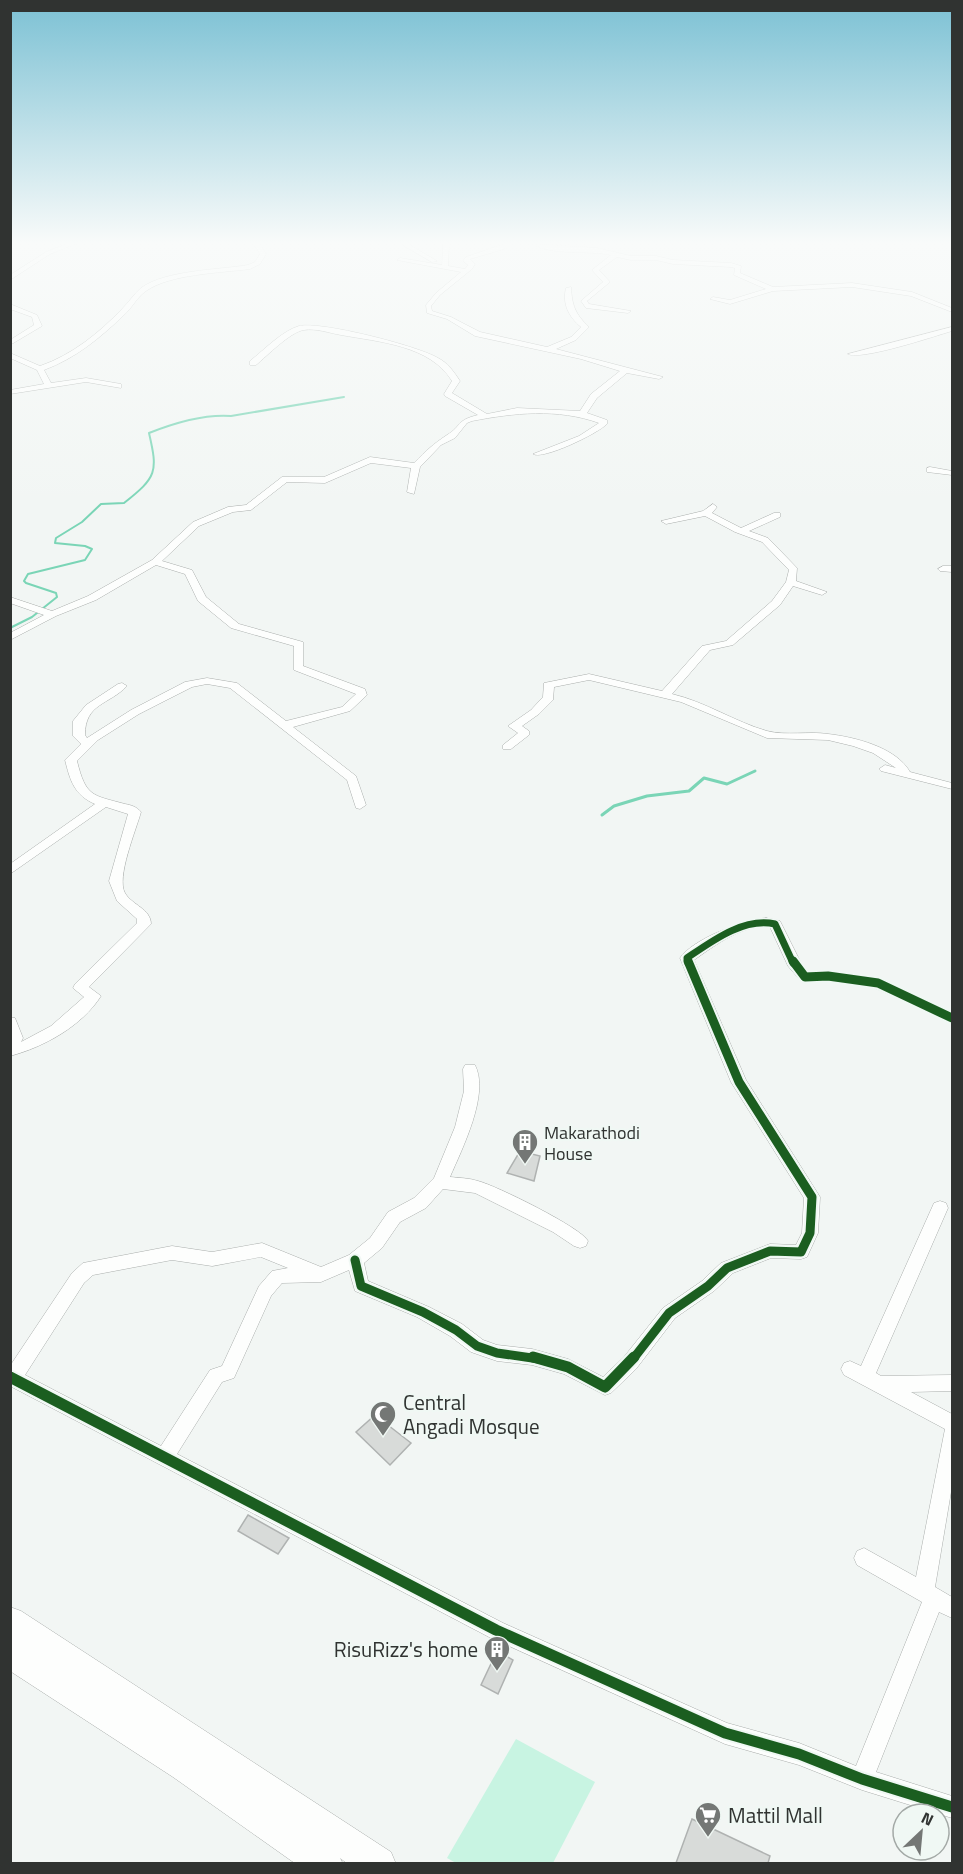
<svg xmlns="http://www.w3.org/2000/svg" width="963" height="1874" font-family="'Titillium Web',sans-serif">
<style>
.green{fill:#c8f4e2}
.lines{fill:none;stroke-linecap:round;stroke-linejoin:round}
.stream-far1{stroke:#7ad5b6;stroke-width:2}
.stream{stroke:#7ad5b6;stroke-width:3}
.building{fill:#d8dbd9;stroke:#afb2b1;stroke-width:1.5}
.street-casing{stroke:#aaaeac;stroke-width:1}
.primary-casing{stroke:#aaaeac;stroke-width:1}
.street{fill:#fdfefd;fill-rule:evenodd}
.primary{fill:#fdfefd;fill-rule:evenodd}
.cycleway-far2-casing{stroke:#f0f8f4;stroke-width:10}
.cycleway-far1-casing{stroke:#f0f8f4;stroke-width:13}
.cycleway-casing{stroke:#f0f8f4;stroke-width:15}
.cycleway-far2{stroke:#1b5e20;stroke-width:7}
.cycleway-far1{stroke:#1b5e20;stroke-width:9}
.cycleway{stroke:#1b5e20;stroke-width:11}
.labels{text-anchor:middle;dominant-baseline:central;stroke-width:4.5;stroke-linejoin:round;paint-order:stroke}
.poi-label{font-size:18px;fill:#303331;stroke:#f0f8f4;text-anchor:start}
.near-poi-label{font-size:21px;fill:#303331;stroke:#f0f8f4;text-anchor:start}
</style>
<rect width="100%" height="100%" fill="#f2f6f4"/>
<path class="green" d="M516 1739 595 1782 553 1863H456L447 1858Z"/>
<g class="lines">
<path class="stream-far1" d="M10 628 32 617 57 597 56 593 26 583 24 581 28 574 85 560 92 549 85 546 55 543 56 538 82 522 101 504 124 503C157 477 158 472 149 433 174 423 204 414 231 416L344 397"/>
<path class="stream" d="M602 815 614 806 647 796 689 791 704 778 727 784 755 771"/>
</g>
<path class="building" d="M520 1151 540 1156 534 1181 507 1173Z
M375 1415 411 1443 390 1465 356 1432Z
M248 1515 289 1538 278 1554 238 1531Z
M497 1651 513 1660 498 1694 481 1685Z
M692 1819 770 1856 768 1863H676Z"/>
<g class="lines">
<g class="street-casing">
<path id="street" d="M67 244H75L50 254 10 280V275L46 252Z
M254 244H260L266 254 260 264 250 269C220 273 170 274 146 291 137 297 132 308 124 315 100 338 76 358 44 370L51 383 86 378 121 384V388L86 382 10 394V390L44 384 37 370 10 358V353L40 366C72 355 99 333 122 309 129 302 134 294 141 288 166 270 218 270 248 265L255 262 260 254Z
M401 244H408L437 261 432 262Z
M443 244H449L448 266 465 269 468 265 463 261 466 257 504 244H510L504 249 470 259 475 264 472 269 440 295 431 306 432 311 451 317 480 332 547 347 571 337 581 327C569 317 562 304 566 288L571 287C572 305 575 314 589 327L576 340 556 349 663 377 659 379 627 373 597 398 587 413 607 420V424C597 434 543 460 533 454L579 436 599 423C557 408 514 413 472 421L467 423 455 438 441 445 420 467 414 494 407 492 411 468 371 463 325 483 287 482 251 510 233 512 199 526 162 561 192 570 206 597 239 624 303 642V666L365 689 367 695 350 711 293 727 356 776 366 805 360 809 356 808 347 780 230 688 207 684 192 687 139 714 98 740 77 761C86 797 92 795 125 804 131 805 137 807 141 812 136 830 116 878 125 893 132 905 151 909 151 924L89 987 101 996C82 1026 44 1047 10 1056V1017L15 1018 23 1038 21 1042 51 1026 84 997 73 988 75 984 137 923V919L117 901 109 881 128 814 106 807 10 874V864L95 804C74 795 70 780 65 760L81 744 73 736V721L86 705 118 684 122 683 127 686C109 705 85 703 85 735L87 738 131 710 185 682 207 678 237 683 286 721 342 707 356 694 294 670V646L231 628 198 601 185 574 156 565 96 600 56 616 10 640V633L44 615 10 603V597L52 611 88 596 152 560 193 522 228 507 246 505 282 477H324L370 457 414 463C427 450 432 445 447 435 462 426 456 420 478 415L445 396 444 394 452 381C430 345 379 342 341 335 329 333 316 328 304 330 290 332 267 356 256 365H250V361C264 350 282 331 299 326 321 321 418 346 438 358 448 363 454 372 460 381L452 393 487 414 517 408 580 411 591 394 620 371 581 359 475 336 447 319 427 313 426 305 436 293 461 272 397 260 400 258 442 265Z
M533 244 597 248 631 256H656L673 260 731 263 741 266 740 273 773 287 852 283 912 292 952 308V312L911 296 852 287 773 291 730 304 710 299 713 297 730 300 766 289 734 275 735 268 731 267 673 264 656 260H631L617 257 599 270 610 282 587 301 589 304 631 311 628 313 586 308 581 301 603 282 592 270 611 255C588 250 552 256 533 244Z
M10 304 37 315 42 326 10 345V340L34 325 32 317 10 309Z
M952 327V331C935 336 861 361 848 354Z
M930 467 952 471V475L927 472V468Z
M713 504 717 507 712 513 741 528 774 513H780V517L749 531 768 538 797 568 796 581 827 592 822 595 793 586 780 605 733 645 710 650 672 694C706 702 735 722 767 731 786 736 809 731 828 734 854 737 896 747 910 772L952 783V789L881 771 879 769 885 765 896 768 873 753 853 746 828 740 767 738 681 702 589 680 554 687 553 700 539 714 522 726 529 731V735L511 749H503V745L518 733 508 726 531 710 543 697 544 683 589 674 662 691 702 646 726 641 772 601 786 582 789 570 762 542 735 532 705 516 666 524 661 521 703 511Z
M943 566H952V572L940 571 938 569Z
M766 918 780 921 801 963 808 972 828 971 878 978 952 1012V1023L875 988 828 981 800 980 788 966 770 927C744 923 714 946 694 960L746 1080 820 1197 818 1233 807 1257 801 1259 771 1258 733 1273 714 1291 675 1318 636 1369 611 1393 605 1395 564 1374 532 1365 497 1361 471 1352 450 1336 417 1317 355 1291 349 1270 321 1282 282 1283 271 1296 234 1378 222 1382 177 1454 503 1623 727 1723 799 1743 856 1766 922 1602 857 1565 854 1558 857 1551 864 1548 916 1577 945 1429 844 1375 841 1369 844 1363 850 1361 861 1366 934 1203 940 1201 946 1203 948 1208 876 1373 881 1376 952 1375V1391L911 1392 952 1414V1486L935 1587 952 1597V1618L939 1612 876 1772 952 1796V1818L862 1790 799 1765 725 1744 489 1637 10 1386V1366L72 1273 83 1263 172 1246 212 1252 262 1243 321 1267 349 1255 370 1238 388 1212 414 1198 434 1178 455 1127 464 1091 463 1069 465 1065H475C490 1094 462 1149 450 1177 459 1178 469 1178 478 1181 495 1185 582 1228 588 1241L586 1246 580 1248 574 1246 553 1232 475 1193 443 1189 426 1208 400 1222 382 1248 364 1263 368 1281 429 1307 462 1324 483 1340 497 1345 532 1349 568 1359 603 1377 624 1357 663 1308 702 1281 721 1263 770 1244 796 1245 802 1233 804 1198 731 1082 680 958C693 939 743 920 766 918ZM261 1257 288 1268 272 1271 259 1286 222 1366 210 1370 161 1446 25 1375 84 1283 93 1275 172 1260 212 1266Z"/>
</g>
<g class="primary-casing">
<path id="primary" d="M10 1607 21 1611 391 1852 396 1864H348L340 1858 343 1864H296L173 1777 10 1671Z"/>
</g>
<use href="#street" class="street"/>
<use href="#primary" class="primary"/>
<g class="cycleway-far2-casing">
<path id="cycleway-far2" d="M688 963 687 958C712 941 744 917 775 924L793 963"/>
</g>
<g class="cycleway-far1-casing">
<path id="cycleway-far1" d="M793 961 805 977 828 976 878 983 952 1018
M355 1260 361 1286 423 1312 456 1330 477 1346 497 1353 539 1359
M633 1359 669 1313 708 1286 727 1268 770 1251 801 1252 810 1233 812 1197 739 1082 688 961"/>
</g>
<g class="cycleway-casing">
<path id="cycleway" d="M533 1357 568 1367 605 1387 634 1357
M10 1377 496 1630 725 1733 799 1754 862 1779 952 1807"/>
</g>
<use href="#cycleway-far2" class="cycleway-far2"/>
<use href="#cycleway-far1" class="cycleway-far1"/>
<use href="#cycleway" class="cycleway"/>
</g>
<linearGradient id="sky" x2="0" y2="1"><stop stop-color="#7cc1d4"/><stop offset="0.48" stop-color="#f9fbfa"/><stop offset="1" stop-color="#f9fbfa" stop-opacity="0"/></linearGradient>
<rect width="963" height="506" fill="url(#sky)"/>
<defs>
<g id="building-pin" transform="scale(1.35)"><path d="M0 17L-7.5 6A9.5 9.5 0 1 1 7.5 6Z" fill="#747775" stroke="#f0f8f4"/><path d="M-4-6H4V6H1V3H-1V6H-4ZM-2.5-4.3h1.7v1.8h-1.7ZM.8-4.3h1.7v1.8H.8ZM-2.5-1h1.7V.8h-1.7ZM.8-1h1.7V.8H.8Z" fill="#fff"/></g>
<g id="mosque-pin" transform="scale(1.35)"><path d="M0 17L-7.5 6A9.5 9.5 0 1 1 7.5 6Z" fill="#747775" stroke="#f0f8f4"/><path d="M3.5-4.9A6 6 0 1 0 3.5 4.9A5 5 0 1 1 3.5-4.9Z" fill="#fff"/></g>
<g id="supermarket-pin" transform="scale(1.35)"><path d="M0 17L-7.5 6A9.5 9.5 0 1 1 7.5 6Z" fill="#747775" stroke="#f0f8f4"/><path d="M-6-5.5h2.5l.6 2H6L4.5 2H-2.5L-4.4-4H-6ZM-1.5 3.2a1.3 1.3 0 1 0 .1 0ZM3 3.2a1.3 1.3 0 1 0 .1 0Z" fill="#fff"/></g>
</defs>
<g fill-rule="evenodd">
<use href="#building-pin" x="525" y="1142"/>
<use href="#mosque-pin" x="383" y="1414"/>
<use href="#building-pin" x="497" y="1649"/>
<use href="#supermarket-pin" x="708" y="1815"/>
</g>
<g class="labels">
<g class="poi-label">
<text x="544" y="1132">Makarathodi<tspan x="544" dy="21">House</tspan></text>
</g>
<g class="near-poi-label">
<text x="403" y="1402">Central<tspan x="403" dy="24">Angadi Mosque</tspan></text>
<text x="478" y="1649" text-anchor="end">RisuRizz's home</text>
<text x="728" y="1815">Mattil Mall</text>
</g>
</g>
<rect width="963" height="1874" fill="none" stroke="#303331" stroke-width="24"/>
<g transform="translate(921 1832) rotate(26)"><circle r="28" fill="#f0f8f4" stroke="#a3a9a6" stroke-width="1.5"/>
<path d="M0-4.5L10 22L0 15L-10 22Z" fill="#747775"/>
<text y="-9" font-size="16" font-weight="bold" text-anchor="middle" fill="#303331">N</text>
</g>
</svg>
